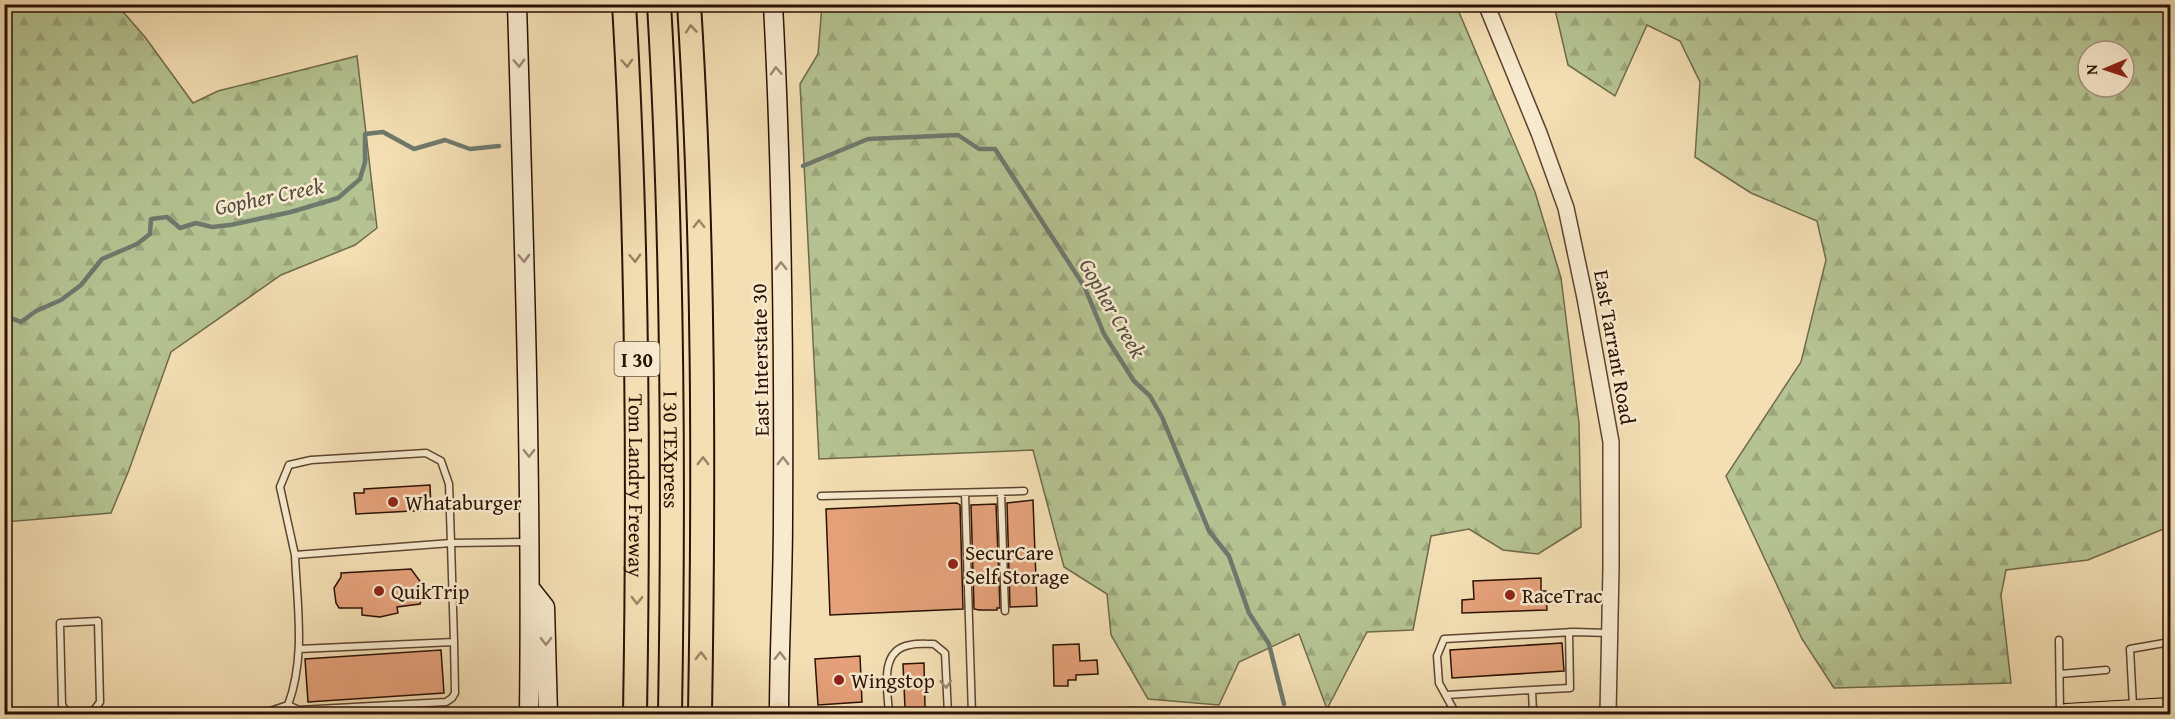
<svg xmlns="http://www.w3.org/2000/svg" width="2175" height="719" font-family="'Gentium Book Plus',serif">
<style>
.forest{fill:url(#forest-firs);stroke:#706a4a;stroke-width:1.5;fill-rule:evenodd}
.lines{fill:none;stroke-linecap:round;stroke-linejoin:round}
.stream{stroke:#6f786d;stroke-width:4.5}
.building{fill:#e5a17a;stroke:#2b1103;stroke-width:1.5}
.service-casing{stroke:#5d442f;stroke-width:9}
.tertiary-casing{stroke:#5d442f;stroke-width:18}
.secondary-casing{stroke:#2b1103;stroke-width:21}
.primary-casing{stroke:#2b1103;stroke-width:22}
.motorway-casing{stroke:#2b1103;stroke-width:26}
.service{stroke:#f8eace;stroke-width:6}
.tertiary{stroke:#f8eace;stroke-width:15}
.secondary{stroke:#f8eace;stroke-width:18}
.primary{stroke:#f4dfb4;stroke-width:20}
.motorway{stroke:#f4dfb4;stroke-width:22}
.oneway{stroke:#9a8264}
.oneway2{stroke:#9c8873}
.poi-dot{fill:#8f2418;stroke:#f8eace;stroke-width:2}
.labels{text-anchor:middle;dominant-baseline:central;stroke-width:5;stroke-linejoin:round;paint-order:stroke}
.shield{fill:#f8eace;stroke:#685240;stroke-width:1.5}
.shield-label{font-size:20px;font-weight:bold;fill:#2b1103}
.street-label{font-size:21px;fill:#2b1103;stroke:#f8eace}
.poi-label{font-size:21px;fill:#2b1103;stroke:#f8eace;text-anchor:start}
.water-label{font-size:22px;font-style:italic;fill:#534d41;stroke:#f8eace}
</style>
<defs>
<pattern id="forest-firs" width="22" height="20" patternUnits="userSpaceOnUse" patternTransform="scale(1.5)"><rect width="22" height="20" fill="#b5c392"/><path d="M5 1l3.5 6h-7zM16 11l3.5 6h-7z" fill="#9ca67c"/></pattern>
</defs>
<rect width="100%" height="100%" fill="#f4dfb4"/>
<filter id="stains"><feTurbulence type="fractalNoise" baseFrequency=".00333" numOctaves="4"/><feColorMatrix values="0 0 0 0 .2 0 0 0 0 .09 0 0 0 0 .02 0 0 0 .5 -.17"/></filter>
<radialGradient id="worn" r=".72"><stop offset=".6" stop-color="#630" stop-opacity="0"/><stop offset="1" stop-color="#630" stop-opacity=".3"/></radialGradient>
<path class="forest" d="M5 4 117 5 145 37 193 103 218 91 357 56 377 228 355 245 281 275 171 352 129 470 111 513 5 522Z
M822 5H1456L1535 192 1561 278 1579 423 1581 527 1538 554 1503 550 1469 529 1431 536 1413 630 1367 632 1327 709 1299 634 1239 662 1219 705 1148 699 1111 635 1107 594 1064 567 1033 450 819 459 800 84 818 54Z
M1554 5H2170V530H2161L2088 560 2006 570 2001 595 2011 683 1834 688 1802 639 1726 476 1801 362 1826 260 1817 221 1751 193 1695 157 1700 82 1680 41 1647 25 1615 96 1568 65ZM2088 51H2124V87H2088Z"/>
<g class="lines">
<path class="stream" d="M803 166 868 139 958 135 979 149H995L1084 286 1104 334 1134 381 1150 396 1162 417 1209 531 1229 556 1249 613 1269 644 1284 704
M4 321 11 318 21 322 36 311 61 300 81 285 102 259 137 244 150 234 151 219 167 217 180 228 196 223 212 227 230 225 291 212 338 198 360 179 365 162V134L383 132 414 149 445 140 470 149 499 146"/>
</g>
<path class="building" d="M430 485 431 510 356 514 354 493H364V489Z
M1033 500 1037 606 1010 607 1007 503Z
M957 503 960 505 963 609 830 615 826 509Z
M996 504 1000 608H997V610H979L974 609 971 505Z
M411 569 422 584 423 594 420 604 397 607 398 613 380 617 362 615V608H339L336 603 334 588 341 577V573Z
M1541 578V591H1546L1547 610 1462 613V600L1474 599 1473 581Z
M1562 643 1564 671 1452 678 1450 650Z
M1079 644 1080 661 1097 660 1098 674 1076 675V680H1068V686H1054L1053 645Z
M441 650 444 693 308 702 305 659Z
M860 656 862 702 818 705 815 659Z
M924 663 925 708H905L903 664Z"/>
<g class="lines">
<g class="service-casing">
<path id="service" d="M1001 492 1005 611
M965 493 972 714
M821 496 1024 491
M295 555 280 487 289 465 311 460 426 453 441 461 449 484 451 543 526 542
M98 621 100 702 91 714H68L62 705 60 623Z
M2059 640 2060 714
M2060 674 2106 670
M1532 690 1570 688 1569 632
M1446 695 1532 690 1533 714
M288 705 299 710 446 702 452 698 455 693 454 642
M2133 706 2130 649 2170 642
M228 714 270 711 288 705C306 657 297 605 295 555L451 543 454 642 299 649
M889 714C888 691 878 650 910 645 918 643 926 644 934 644L945 653 948 714
M1085 714 1132 711 1149 714
M1456 714 1439 683 1437 656 1444 639 1574 632 1609 633"/>
</g>
<g class="tertiary-casing">
<path id="tertiary" d="M1486 4 1539 133 1566 208 1585 298 1611 442V568L1608 714"/>
</g>
<g class="secondary-casing">
<path id="secondary" d="M517 4C524 241 532 478 529 714
M773 4C782 176 784 347 783 519 783 584 779 649 779 714
M530 588 545 607 548 714"/>
</g>
<g class="primary-casing">
<path id="primary" d="M779 712 780 714
M2066 714 2170 708"/>
</g>
<g class="motorway-casing">
<g id="motorway">
<path id="s1" d="M624 4C638 241 639 478 635 714"/>
<path id="s2" d="M659 4C673 241 674 478 670 714"/>
<path d="M689 4C704 241 704 478 700 714"/>
</g>
</g>
<use href="#service" class="service"/>
<use href="#tertiary" class="tertiary"/>
<use href="#secondary" class="secondary"/>
<use href="#primary" class="primary"/>
<use href="#motorway" class="motorway"/>
</g>
<defs><path id="oneway-chevron" d="M-2-3.5L2.5 0L-2 3.5" fill="none" stroke-width="1.6" stroke-linecap="round" stroke-linejoin="round" transform="scale(1.5)"/></defs>
<g class="oneway">
<use href="#oneway-chevron" transform="translate(691 29) rotate(-94)"/>
<use href="#oneway-chevron" transform="translate(627 63) rotate(87)"/>
<use href="#oneway-chevron" transform="translate(699 224) rotate(-91)"/>
<use href="#oneway-chevron" transform="translate(635 258) rotate(88)"/>
<use href="#oneway-chevron" transform="translate(703 461) rotate(-90)"/>
<use href="#oneway-chevron" transform="translate(637 600) rotate(91)"/>
<use href="#oneway-chevron" transform="translate(701 656) rotate(-89)"/>
</g>
<g class="oneway2">
<use href="#oneway-chevron" transform="translate(519 63) rotate(88)"/>
<use href="#oneway-chevron" transform="translate(776 71) rotate(-93)"/>
<use href="#oneway-chevron" transform="translate(524 258) rotate(88)"/>
<use href="#oneway-chevron" transform="translate(781 266) rotate(-91)"/>
<use href="#oneway-chevron" transform="translate(529 453) rotate(89)"/>
<use href="#oneway-chevron" transform="translate(783 461) rotate(-90)"/>
<use href="#oneway-chevron" transform="translate(546 641) rotate(89)"/>
<use href="#oneway-chevron" transform="translate(780 656) rotate(-89)"/>
<use href="#oneway-chevron" transform="translate(946 684) rotate(87)"/>
</g>
<g class="poi-dot">
<circle cx="393" cy="502" r="6"/>
<circle cx="953" cy="564" r="6"/>
<circle cx="379" cy="591" r="6"/>
<circle cx="1510" cy="595" r="6"/>
<circle cx="839" cy="680" r="6"/>
</g>
<g class="labels">
<rect class="shield" x="614.5" y="342" width="45" height="34" rx="4.5"/>
<g class="shield-label">
<text x="637" y="359">I 30</text>
</g>
<g class="street-label">
<text transform="translate(1615 347) rotate(80)">East Tarrant Road</text>
<text transform="translate(760 360) rotate(-91)">East Interstate 30</text>
<text stroke="none"><textPath href="#s2" startOffset="446">I 30 TEXpress</textPath></text>
<text stroke="none"><textPath href="#s1" startOffset="482">Tom Landry Freeway</textPath></text>
</g>
<g class="poi-label">
<text x="405" y="502">Whataburger</text>
<text x="965" y="552">SecurCare<tspan x="965" dy="24">Self Storage</tspan></text>
<text x="391" y="591">QuikTrip</text>
<text x="1522" y="595">RaceTrac</text>
<text x="851" y="680">Wingstop</text>
</g>
<g class="water-label">
<text transform="translate(269 196) rotate(-12)">Gopher Creek</text>
<text transform="translate(1113 308) rotate(60)">Gopher Creek</text>
</g>
</g>
<rect width="2175" height="719" fill="none" stroke="#f4dfb4" stroke-width="24"/>
<rect x="6" y="6" width="2163" height="707" fill="none" stroke="#2b1103" stroke-width="3"/>
<rect x="12" y="12" width="2151" height="695" fill="none" stroke="#2b1103" stroke-width="1.5"/>
<g transform="translate(2106 69) rotate(268)"><circle r="28" fill="#f8eace" stroke="#a6937d" stroke-width="1.5"/>
<path d="M0-4.5L10 22L0 15L-10 22Z" fill="#8f2418"/>
<text y="-9" font-size="16" font-weight="bold" text-anchor="middle" fill="#2b1103">N</text>
</g>
<rect width="100%" height="100%" filter="url(#stains)"/>
<rect width="100%" height="100%" fill="url(#worn)"/>
</svg>
